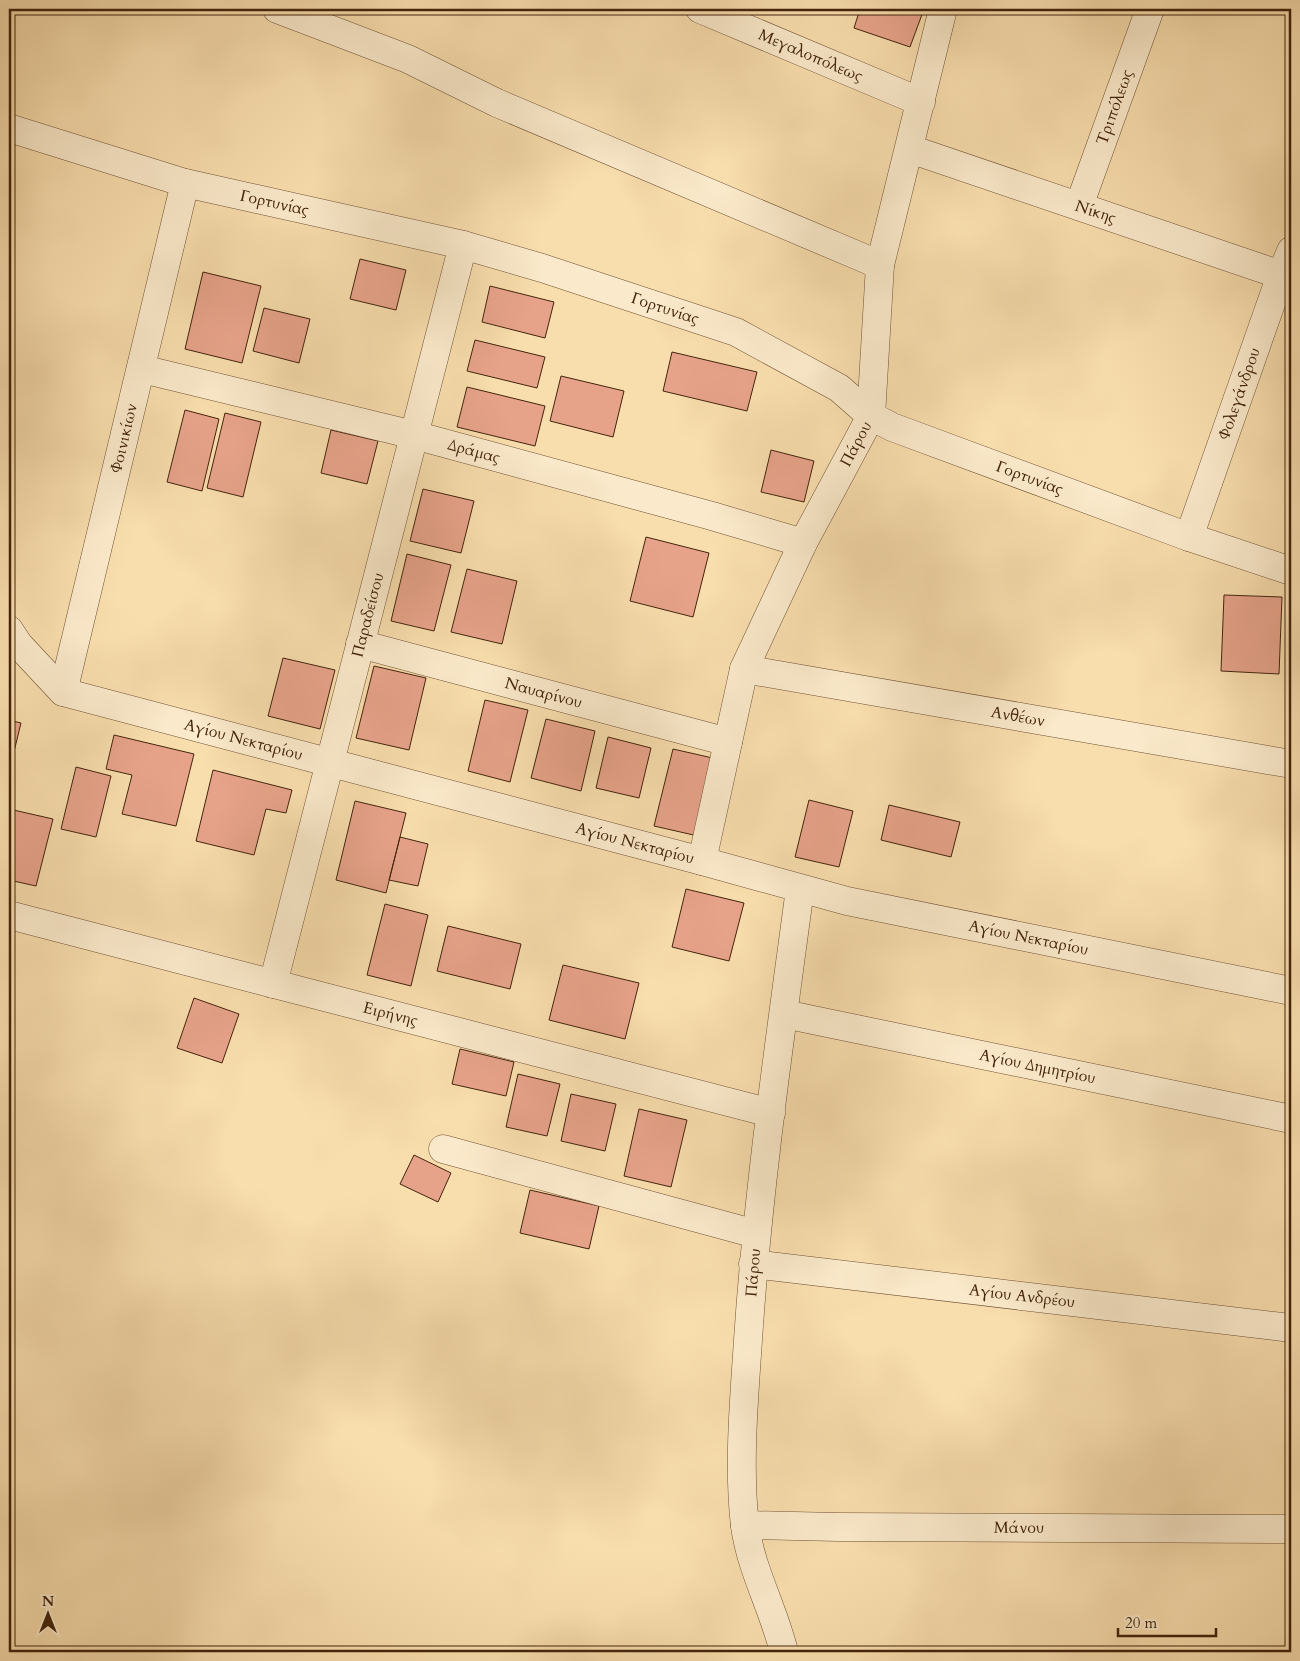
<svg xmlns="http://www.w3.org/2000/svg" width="1300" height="1661" font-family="Cardo,serif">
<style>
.building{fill:#e7a38a;stroke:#43240d}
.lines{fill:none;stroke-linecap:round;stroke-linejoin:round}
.minor-casing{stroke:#705235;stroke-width:29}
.minor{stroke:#fae9ca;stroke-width:28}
.labels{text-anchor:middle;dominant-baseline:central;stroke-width:4.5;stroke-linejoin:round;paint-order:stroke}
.street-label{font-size:16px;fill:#43240d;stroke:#fae9ca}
</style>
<rect width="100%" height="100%" fill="#f8ddad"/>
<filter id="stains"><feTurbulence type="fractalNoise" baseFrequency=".004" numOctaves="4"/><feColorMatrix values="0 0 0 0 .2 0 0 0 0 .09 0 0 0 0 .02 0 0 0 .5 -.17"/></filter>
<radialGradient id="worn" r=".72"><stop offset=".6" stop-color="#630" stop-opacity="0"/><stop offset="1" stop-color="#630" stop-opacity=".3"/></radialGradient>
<path class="building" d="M860 9H924L910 47 854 28Z
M360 259 406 270 396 310 350 299Z
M203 272 261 286 242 363 185 349Z
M490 286 554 302 545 338 482 322Z
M264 308 310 319 299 363 253 351Z
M475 340 545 357 537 388 467 371Z
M672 352 757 372 747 411 663 391Z
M561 376 624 391 613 437 550 421Z
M467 387 545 406 535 446 457 427Z
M185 410 219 419 202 491 167 482Z
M225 413 261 422 243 497 207 488Z
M331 430 378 441 367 484 321 473Z
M771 450 814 461 804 502 761 492Z
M423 489 474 501 461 553 410 541Z
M646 537 709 553 693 617 630 601Z
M407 554 451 565 434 631 391 621Z
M467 569 517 581 502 644 451 632Z
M1224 595 1282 597 1279 674 1221 671Z
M1291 615V678H1288Z
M283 658 335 670 320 729 268 716Z
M374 666 426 678 409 750 356 738Z
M485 700 528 710 510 782 468 771Z
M546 719 595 731 581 791 531 778Z
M9 720 21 723 9 772Z
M114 735 194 754 176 826 122 814 132 775 106 769Z
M608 737 651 748 639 798 596 788Z
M673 749 717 759 698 836 654 826Z
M76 767 111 776 96 837 61 829Z
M213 770 292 790 286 813 266 809 254 855 196 841Z
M809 800 853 811 839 867 795 857Z
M355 801 406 813 386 893 336 880Z
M889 805 960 822 951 857 881 840Z
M9 809 53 819 36 886 9 880Z
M400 837 428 844 418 886 389 880Z
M686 889 744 903 729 961 672 947Z
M385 904 428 915 411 986 367 975Z
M448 926 521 944 510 989 437 971Z
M563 965 639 983 625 1039 549 1020Z
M194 998 239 1014 222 1063 177 1048Z
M460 1049 514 1062 506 1096 452 1084Z
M518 1074 560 1084 547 1136 506 1127Z
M571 1094 616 1104 605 1151 561 1141Z
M639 1109 687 1120 671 1187 624 1176Z
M414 1155 451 1173 438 1202 400 1184Z
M530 1190 599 1206 589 1249 520 1233Z"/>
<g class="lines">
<g class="minor-casing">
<g id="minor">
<path d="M277 9 408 59 497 103 880 265"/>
<path id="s1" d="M700 9 921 102"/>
<path id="s2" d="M9 128 185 183 463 245 542 268 736 332 839 388 871 416 892 427 1189 537 1291 571"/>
<path id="s3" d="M910 149 1281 275"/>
<path id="s4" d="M1079 206 1150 9"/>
<path id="s5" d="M142 369 414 435 712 516 803 543"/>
<path id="s6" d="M1189 537 1281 275 1291 251"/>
<path id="s7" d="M9 630 19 645 63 692 702 861 847 901 1291 991"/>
<path id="s8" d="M360 644 728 742"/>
<path id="s9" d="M744 669 1291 764"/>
<path id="s10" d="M63 692 185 183"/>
<path id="s11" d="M702 861 744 669 803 543 871 416 880 265 943 9"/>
<path id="s12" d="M9 915 771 1113"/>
<path id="s13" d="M273 984 463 245"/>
<path id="s14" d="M784 1014 1291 1119"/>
<path d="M443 1149 756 1234"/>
<path id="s15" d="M753 1264 1291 1328"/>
<path id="s16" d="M745 1525 838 1527 1291 1529"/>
<path id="s17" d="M784 1652C774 1610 751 1570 745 1526 738 1467 744 1400 748 1340 758 1189 780 1038 800 889"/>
</g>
</g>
<use href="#minor" class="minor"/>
</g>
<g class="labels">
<g class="street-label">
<text stroke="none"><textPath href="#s1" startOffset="120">Μεγαλοπόλεως</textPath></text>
<text stroke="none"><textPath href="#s4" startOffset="105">Τριπόλεως</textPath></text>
<text stroke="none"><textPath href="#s2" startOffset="276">Γορτυνίας</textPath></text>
<text stroke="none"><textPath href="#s3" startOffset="196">Νίκης</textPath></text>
<text stroke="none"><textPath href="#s2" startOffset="681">Γορτυνίας</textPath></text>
<text stroke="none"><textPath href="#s6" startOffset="152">Φολεγάνδρου</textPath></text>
<text stroke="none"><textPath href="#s10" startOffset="261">Φοινικίων</textPath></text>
<text stroke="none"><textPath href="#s11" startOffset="448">Πάρου</textPath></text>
<text stroke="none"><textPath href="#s5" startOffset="342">Δράμας</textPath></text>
<text stroke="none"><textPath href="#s2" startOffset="1086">Γορτυνίας</textPath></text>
<text stroke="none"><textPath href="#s13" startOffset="381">Παραδείσου</textPath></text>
<text stroke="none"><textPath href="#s8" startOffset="190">Ναυαρίνου</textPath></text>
<text stroke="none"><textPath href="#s9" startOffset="278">Ανθέων</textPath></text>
<text stroke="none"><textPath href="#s7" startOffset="269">Αγίου Νεκταρίου</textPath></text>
<text stroke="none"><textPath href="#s7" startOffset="674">Αγίου Νεκταρίου</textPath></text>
<text stroke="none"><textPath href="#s7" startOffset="1079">Αγίου Νεκταρίου</textPath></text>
<text stroke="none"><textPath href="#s12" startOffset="394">Ειρήνης</textPath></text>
<text stroke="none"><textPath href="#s14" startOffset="259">Αγίου Δημητρίου</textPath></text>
<text stroke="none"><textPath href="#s17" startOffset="386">Πάρου</textPath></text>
<text stroke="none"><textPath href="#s15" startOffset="271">Αγίου Ανδρέου</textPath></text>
<text stroke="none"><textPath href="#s16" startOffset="274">Μάνου</textPath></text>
</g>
</g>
<rect width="1300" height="1661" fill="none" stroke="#f8ddad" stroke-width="30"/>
<rect x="10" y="10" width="1280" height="1641" fill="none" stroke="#43240d" stroke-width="2.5"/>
<rect x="15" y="15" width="1270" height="1631" fill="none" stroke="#43240d"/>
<g transform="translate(48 1614)" stroke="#fae9ca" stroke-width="4" paint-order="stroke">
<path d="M0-4L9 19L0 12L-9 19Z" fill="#43240d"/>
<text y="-8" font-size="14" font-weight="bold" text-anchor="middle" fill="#43240d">N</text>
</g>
<path d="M1118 1628v8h98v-8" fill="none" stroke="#43240d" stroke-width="2.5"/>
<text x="1125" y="1628" font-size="15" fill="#43240d" stroke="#fae9ca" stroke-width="4" paint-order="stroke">20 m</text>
<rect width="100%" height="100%" filter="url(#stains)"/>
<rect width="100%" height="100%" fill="url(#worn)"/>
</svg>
